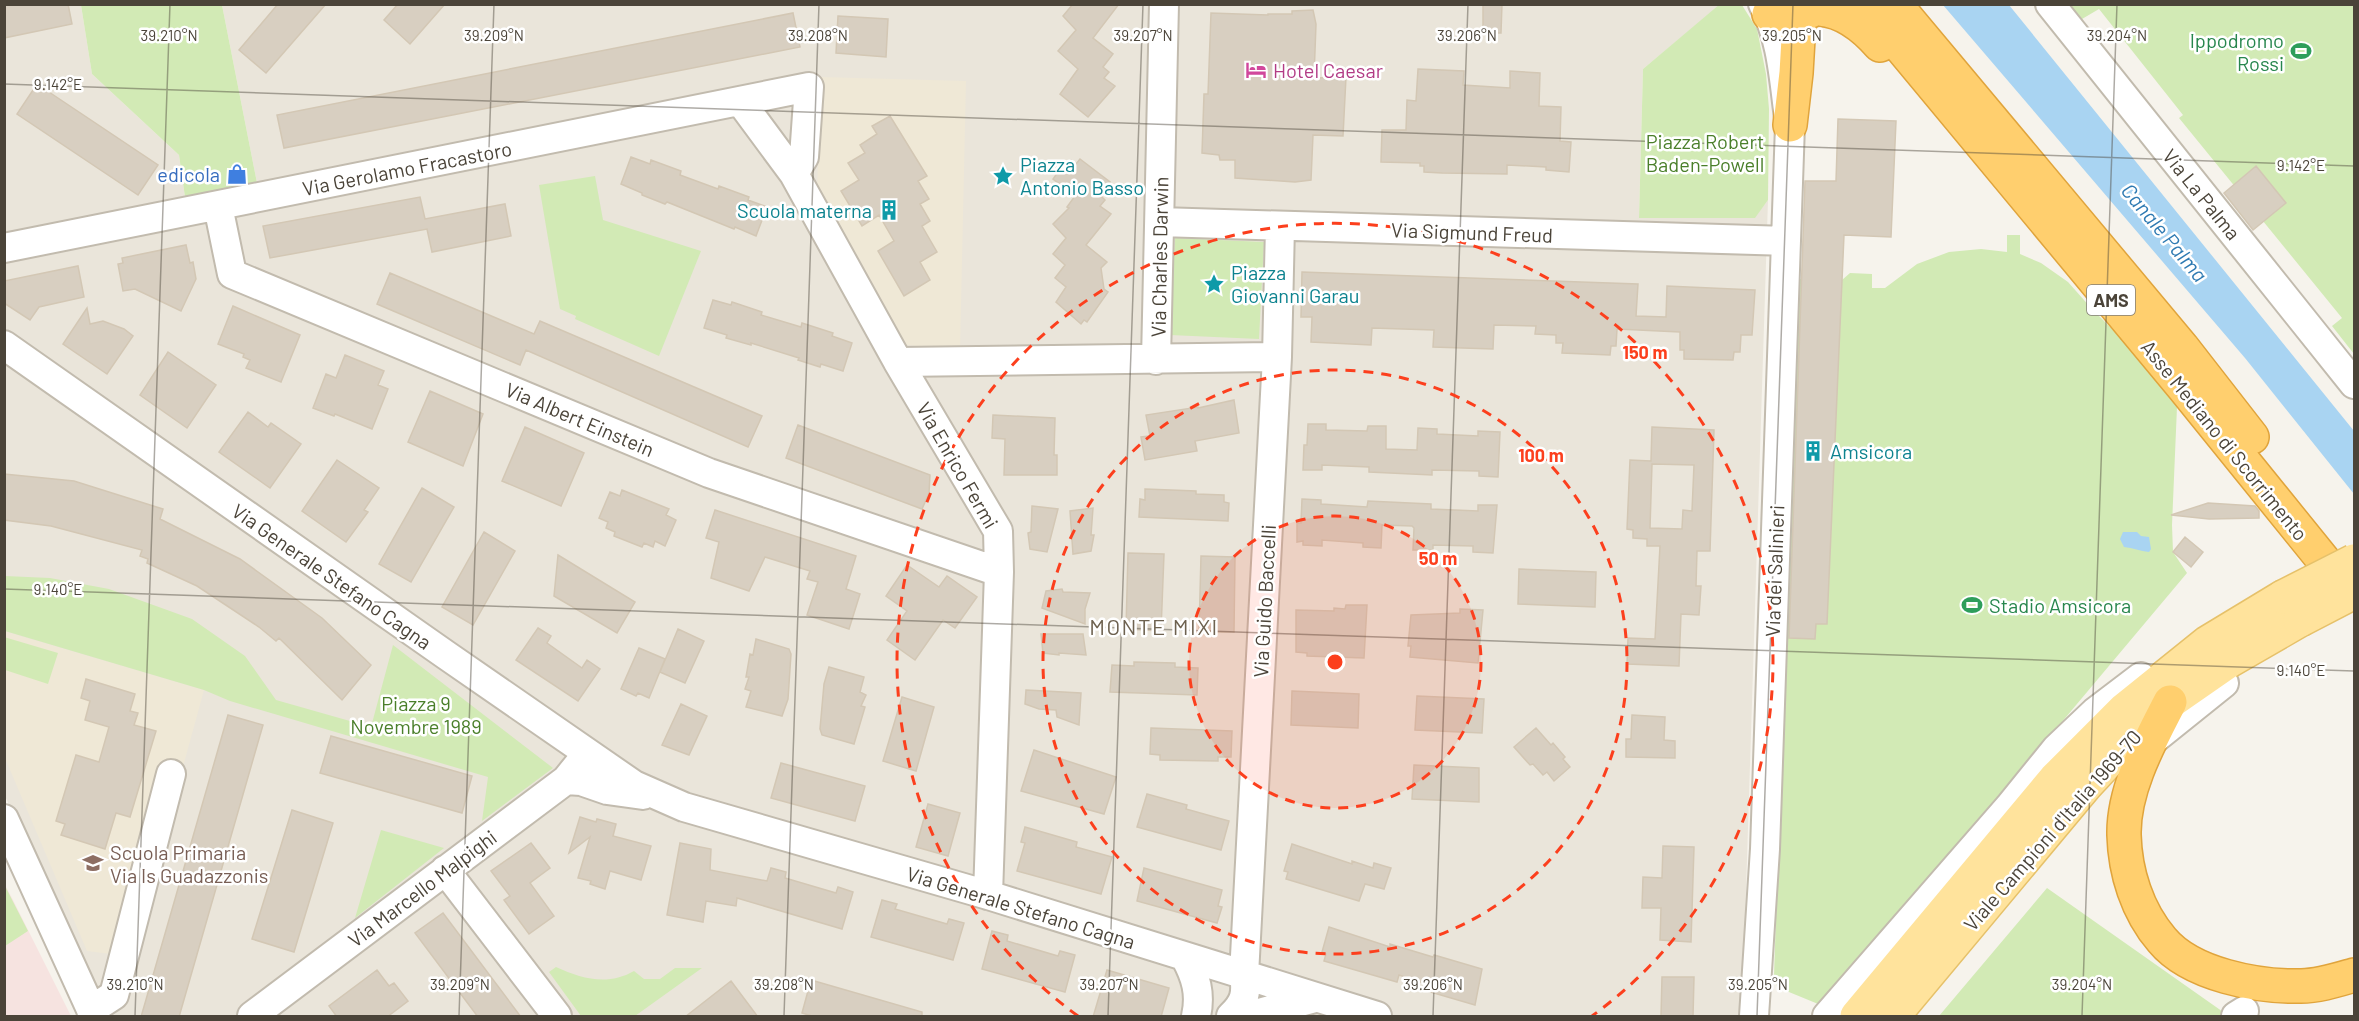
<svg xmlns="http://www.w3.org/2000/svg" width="2359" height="1021" font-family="Barlow,sans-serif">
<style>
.residential{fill:#eae5da}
.education{fill:#efe8d6}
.medical{fill:#f6e3e0}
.green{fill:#d2eab5}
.water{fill:#a9d4f2}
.building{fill:#d8cfc1;stroke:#d3c7b4;stroke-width:1.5;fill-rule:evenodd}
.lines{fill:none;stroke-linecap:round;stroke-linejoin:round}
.minor-casing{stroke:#c2bbae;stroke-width:32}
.major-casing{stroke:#e6c16a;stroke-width:36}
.highway-casing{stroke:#e0a43c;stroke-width:36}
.minor{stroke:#fff;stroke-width:28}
.major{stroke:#ffe39c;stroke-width:33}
.highway{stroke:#ffcf6e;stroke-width:33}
.major-bridge-casing{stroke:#e6c16a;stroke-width:36;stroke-linecap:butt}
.major-bridge{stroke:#ffe39c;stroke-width:33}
.ticks{fill:none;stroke:#4b4439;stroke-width:1.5;stroke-opacity:0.45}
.ring{fill:none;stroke:#fc3f1d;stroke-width:3;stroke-dasharray:10 8}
.labels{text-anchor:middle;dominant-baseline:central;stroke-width:5;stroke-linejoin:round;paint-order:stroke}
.shield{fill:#fff;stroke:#817c74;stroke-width:1.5}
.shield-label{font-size:18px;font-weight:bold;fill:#4b4439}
.leisure-label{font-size:20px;fill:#27864d;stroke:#fff;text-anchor:end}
.hotel-label{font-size:20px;fill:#b23c85;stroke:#fff;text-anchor:start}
.park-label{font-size:20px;fill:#4a7f2a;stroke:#fff}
.culture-label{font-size:20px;fill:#0d838f;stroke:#fff;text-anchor:start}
.street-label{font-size:20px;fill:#4b4439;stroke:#fff}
.shop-label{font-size:20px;fill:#366cbe;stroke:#fff;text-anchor:end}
.education-label{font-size:20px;fill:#785e54;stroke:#fff;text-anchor:start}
.water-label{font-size:21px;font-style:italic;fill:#2e7ab2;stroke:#fff}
.quarter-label{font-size:22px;letter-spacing:1.5px;fill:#6e6250;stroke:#fff}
.ticks-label{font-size:15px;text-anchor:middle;fill:#4b4439;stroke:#fff;stroke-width:5;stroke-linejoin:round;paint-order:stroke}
.centre{fill:#fc3f1d;stroke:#fff;stroke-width:3}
.ring-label{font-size:18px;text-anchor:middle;font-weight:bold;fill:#fc3f1d;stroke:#fff;stroke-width:5;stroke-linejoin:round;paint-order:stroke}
</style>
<rect width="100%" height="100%" fill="#f6f3ec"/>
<path class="residential" d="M4 5H81L92 74 179 155 185 197 257 183 222 5H1720L1643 69 1639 217 1754 218 1768 200 1742 1016H104L5 796Z"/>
<path class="education" d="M820 77 966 81 960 350 905 345 817 195Z
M4 631 204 690 181 774 111 954 87 951 5 758Z"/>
<path class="medical" d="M4 883 14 902 71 1016H5Z"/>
<path class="green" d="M1720 4 1742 5 1757 29 1766 74 1769 109 1768 200 1755 218H1639L1643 69Z
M81 5H222L257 183 185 197 179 155 92 74Z
M2070 5H2354V354L2332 326 2342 318 2179 118 2183 115 2099 9 2082 19Z
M595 176 603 220 701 251 659 356 575 319 576 316 560 309 539 185Z
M2007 235H2020V254L2041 263 2068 282 2092 309 2117 334 2177 407 2172 525 2173 552 2187 573 1823 1006 1777 987 1774 975 1798 279 1842 280 1850 273 1872 274V288H1885L1917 264 1949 252 1981 249 2007 252Z
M1175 238 1264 242 1259 339 1170 335Z
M5 576 50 578 109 589 192 619 245 656 276 700 371 727 393 645 553 768 482 821 488 777 230 701 204 690 5 631Z
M4 637 58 653 48 684 5 670Z
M381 830 444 848 355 918Z
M4 884 28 931 5 946H4Z
M2047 888 2226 1014 2223 1016H1939Z
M556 967C582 979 608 986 634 971L644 979H660L675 968H702L635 1016H581L549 972Z"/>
<path class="water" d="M1943 5H2009L2354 431V494L2245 358Z
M2123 532H2137L2141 536 2149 537 2151 549 2149 552C2140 551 2133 548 2124 547L2120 539Z"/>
<path class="building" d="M4 4H68L72 24 4 38Z
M278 4H326L266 73 239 50Z
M398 4H445L410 44 384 20Z
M1073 4H1119L1093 38 1113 54 1103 67 1109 72 1104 78 1115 86 1088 117 1060 94 1078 69 1058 51 1076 30 1063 16Z
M1483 4H1502L1501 33H1483Z
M1313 10 1316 24 1314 78 1346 77 1343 136 1313 135 1311 180 1295 182 1235 178V160H1220L1219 155 1202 153 1204 94H1208L1211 13 1268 15V14H1292V11Z
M793 13 800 47 284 148 277 115Z
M838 16 888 19 886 57 836 53Z
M1418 69 1464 71 1463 85 1510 88V71L1540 73 1539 106 1561 107 1560 141 1571 142 1569 172 1546 170V167L1507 165V174L1442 173 1424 172V166H1420V163L1381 162 1382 130H1406L1407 100 1416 101Z
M37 84 158 165 138 195 17 114Z
M890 116 927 176 918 181 929 199 920 204 930 221 922 226 937 252 920 262 930 280 904 296 878 251 894 241 879 215 862 226 841 191 859 180 848 163 865 153 860 145 877 134 872 126Z
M1838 119 1896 121 1891 237 1844 235 1827 624H1816L1815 639 1789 638 1805 181H1836Z
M631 157 650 164 651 160 681 171 680 175 718 189 719 186 749 197 748 200 767 207 756 236 735 227 734 229 667 202 665 204 642 195V193L621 184Z
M1080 159 1110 182 1100 195 1105 200 1100 206 1111 214 1086 245 1107 262 1101 268 1104 289 1108 292 1087 322 1084 320 1081 324 1056 302 1066 287 1055 278 1065 265 1053 254 1066 238 1053 224 1069 208 1067 207 1075 196 1053 179 1063 165 1066 167 1071 160 1076 164Z
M2256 166 2286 203 2253 230 2224 193Z
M420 197 425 219 505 204 511 236 432 252 427 229 270 258 263 226Z
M186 245 190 263 193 262 196 279 181 311 135 289 123 291 118 264 123 263 122 258Z
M78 266 84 297 39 307 30 320 4 303V281Z
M1302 272 1638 284 1636 316 1666 317 1667 286 1755 290 1752 335H1741L1740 352H1734L1733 360 1684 359V350H1680V332L1617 329 1616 346H1611L1610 355 1562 353 1563 343H1556V335L1535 334 1536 326 1494 325 1493 349 1433 347 1434 330 1372 328 1371 345 1311 342 1312 317H1301Z
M390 273 534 334 540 321 762 416 748 447 526 350 520 365 377 304Z
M713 300 731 305 732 302 762 312 761 315 801 327 802 323 833 333 832 336 852 343 843 371 821 364 820 367 798 360 799 358 751 343V345L726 338 727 335 704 328Z
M233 306 300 335 281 382 246 368 250 360 243 357 244 354 218 344Z
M87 308 90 324 103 321 124 329 133 336 107 374 63 344Z
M168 352 216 385 187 428 140 395Z
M345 355 384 371 378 385 388 389 372 429 335 414 334 416 313 408 326 374 336 378Z
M430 391 483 414 463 466 408 442Z
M1234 400 1239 433 1195 441 1197 451 1145 460 1141 437 1150 436 1146 415 1198 407V408Z
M248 412 268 427 271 423 301 444 270 488 219 452Z
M993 415 1055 418 1054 455H1057V475H1004L1005 439 992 438Z
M1308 424H1326V430L1367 431 1368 426H1386V449L1417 450 1418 428 1437 429V434L1478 436V431L1500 432 1498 477 1479 476V471L1432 470V475L1369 472V467L1322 465V470H1303L1304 445H1307Z
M798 425 930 475 929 493 922 509 786 458Z
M525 427 584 453 561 506 502 481Z
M1652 427 1714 430 1710 551H1697L1696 586H1701L1699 615 1681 614 1679 666 1627 664 1628 638 1655 639 1660 546H1647V539L1633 538V530L1627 529 1630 460 1651 461ZM1652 464 1694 465 1692 511 1683 510 1682 529 1650 528Z
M337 460 379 488 364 510 368 512 346 542 302 511Z
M4 474 74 481 163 509 160 519 240 559 322 618 371 665 342 700 279 638 276 641 259 627 197 586 147 563 148 559 140 556 142 550 51 526 4 520Z
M422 488 454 507 411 582 379 564Z
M1145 489 1196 491V494L1224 495V502L1229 503 1228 521 1139 517 1140 499 1145 500Z
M622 490 669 509 666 515 676 520 665 546 655 541 653 547 644 543 642 547 614 536 615 532 606 528 608 522 599 518 610 492 620 496Z
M1302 499 1321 500V504L1367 507 1368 501 1431 504V509L1478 511V505H1497L1493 553 1473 552V546L1433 545V550H1413L1414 528 1412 526 1382 525 1381 548 1363 547V543L1322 540V546L1303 545V541L1297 542V523H1301Z
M2208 503 2255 506 2259 511V518L2209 519 2171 515Z
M1032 506 1058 509 1047 552 1030 549 1028 533 1031 532Z
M1093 508 1091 535H1094L1091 551 1073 554 1070 511Z
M715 510 856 556 846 589 860 594 849 629 807 615 818 582 807 579 810 571 765 557 749 591 711 578 719 542 706 538Z
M484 532 515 551 473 625 442 607Z
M2185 537 2203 552 2191 567 2173 552Z
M1128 553 1164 554 1161 631 1126 629Z
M558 555 635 602 617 633 554 596Z
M1201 556 1235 557 1234 632H1199Z
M907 565 939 587 947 576 977 597 955 628 943 620 915 660 887 640 907 611 886 596Z
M1519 569 1596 572 1595 607 1518 604Z
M1062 589 1063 592 1090 593 1085 609V624L1042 608 1046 591Z
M1346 605H1367L1364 658 1307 656V653L1296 652V610L1334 611V608L1345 609Z
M1460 609 1483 610 1478 663 1410 657 1411 646H1408L1411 615 1460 613Z
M538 628 551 636 547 643 582 668 587 660 600 669 578 701 516 660Z
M678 629 704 641 685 683 660 672Z
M1041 634H1083L1086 655 1059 653V655L1043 653Z
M756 639 789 649 791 654 788 699 782 716 746 707 751 691 745 689 749 677H746L750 654 753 655Z
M639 648 665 659 649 698 638 693 636 696 621 689Z
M1134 662 1175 663V667L1198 668 1197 695 1110 692 1112 665 1134 666Z
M829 667 864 677 860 692 866 695 861 706 865 707 854 744 822 735 820 729 824 684Z
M86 679 135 694 130 711 138 713 134 725 156 731 130 817 116 813 105 849 61 835 65 824 56 821 76 755 99 762 109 727 85 720 90 701 81 698Z
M1026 690 1081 693 1079 725 1057 717 1056 710 1039 709 1025 704Z
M1292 691 1359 694 1358 728 1291 725Z
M1417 696 1484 699 1482 733 1415 730Z
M902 697 934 707 916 771 883 761Z
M681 704 707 716 689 755 662 745Z
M228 715 263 725 179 1017H141Z
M1632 715 1665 717 1664 740 1675 741V758L1626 757V739H1631Z
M1151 728 1232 731 1231 757H1218V761L1160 760V755L1150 754Z
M1536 728 1551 745 1553 743 1565 757 1563 759 1570 767 1554 781 1547 772 1543 775 1533 764 1530 765 1514 747Z
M331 736 472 776 462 813 320 773Z
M1034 750 1116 777 1104 814 1021 791Z
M781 763 865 786 855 821 771 798Z
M1414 765 1479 768V802L1412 799Z
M1147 794 1187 805 1186 809 1229 821 1221 850 1137 827Z
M928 804 960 813 948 856 916 847Z
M292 810 333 823 294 952 252 939Z
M580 817 596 822 597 819 616 824 613 836 651 846 641 880 610 871 605 889 590 884 591 881 578 878 590 837 569 853Z
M1025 827 1077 842 1076 847 1112 857 1101 894 1017 871 1025 843 1021 842Z
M531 843 550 868 530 883 554 916 529 934 504 900 510 896 491 871Z
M680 843 711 849 710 870 767 881 771 868 786 872 785 878 836 893 838 887 853 892 842 929 737 898 736 906 706 901 703 922 667 915Z
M1292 844 1352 864V861L1373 868 1374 863 1391 868 1384 889 1365 884 1359 901 1286 879 1288 872 1284 871Z
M1663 846 1694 847 1691 942 1660 940 1661 908H1642L1643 877 1662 878Z
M1144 868 1222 890 1218 906 1222 907 1217 923 1137 901Z
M882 900 897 904 895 909 947 924 949 919 964 923 953 960 871 937Z
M443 913 521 1017H478L415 933Z
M1329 927 1390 947V944L1433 957 1434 955 1482 969 1475 1005 1427 991 1429 985 1399 975 1397 982 1324 961 1326 954 1322 952Z
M992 931 1008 935 1007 941 1058 956 1060 951 1075 955 1065 992 982 969Z
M377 970 389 986 394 983 408 1001 387 1017H337L329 1006Z
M1107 970 1169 988 1161 1017H1093Z
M1662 977H1694L1693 1017H1661Z
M811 980 922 1012V1017H815L802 1013Z
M731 981 758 1017H685Z"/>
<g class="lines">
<g class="minor-casing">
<path id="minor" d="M2050 4 2354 384
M740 101 794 174 898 362 998 531 999 572 988 895
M218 206 232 274 709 473 999 572
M1160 222 1785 241
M4 248 809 87 804 157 794 174
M4 345 446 655 634 785 684 807 988 895 1377 1016
M1156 360 1164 4
M898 362 1277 357
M2153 740 2224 683
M566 780 581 781 607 790 643 795
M4 819 94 1016
M445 870 557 1016
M1185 957C1196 977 1201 994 1196 1016
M91 1010 114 995 171 774
M252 1016 566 780 587 754
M1231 1016C1245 1003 1247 993 1244 975L1277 357 1280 226
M1248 1016 1315 998
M1754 1016 1765 849 1790 125C1784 85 1783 40 1763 4
M1827 1016 2009 807 2056 749 2095 712 2141 677
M2236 1016 2244 1011"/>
</g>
<g class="major-casing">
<path id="major" d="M1857 1016 2055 779 2125 709 2207 643 2283 597
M1893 1016 2086 785 2128 740 2170 702 2229 661 2300 620"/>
</g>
<g class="highway-casing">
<path id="highway" d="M1865 4 2184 388 2350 593
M1895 4 2182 347 2252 437
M1769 14C1779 14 1792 16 1802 14 1809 13 1813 8 1820 9 1844 11 1865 28 1880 45
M1790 125 1796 73 1799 22 1803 14
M2170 702C2150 741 2123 789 2124 835 2125 872 2137 911 2162 940 2191 975 2258 987 2301 986 2319 986 2337 980 2354 975"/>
</g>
<use href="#minor" class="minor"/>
<use href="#major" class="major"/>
<use href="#highway" class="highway"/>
<g class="major-bridge-casing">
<path id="major-bridge" d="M2283 597 2354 561
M2300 620 2354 592"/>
</g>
<use href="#major-bridge" class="major-bridge"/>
</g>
<path class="ticks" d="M4 84 2354 166M4 589 2354 671M135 1016 170 4M459 1016 494 4M784 1016 819 4M1108 1016 1143 4M1433 1016 1468 4M1757 1016 1793 4M2082 1016 2117 4"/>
<circle cx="1335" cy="662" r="146" fill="#fc3f1d" fill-opacity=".12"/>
<g class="ring">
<circle cx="1335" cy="662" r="146"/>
<circle cx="1335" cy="662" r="292"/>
<path d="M1078 1016A438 438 0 1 1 1592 1016"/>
</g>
<defs>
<g id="stadium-bare" transform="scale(1.62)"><path d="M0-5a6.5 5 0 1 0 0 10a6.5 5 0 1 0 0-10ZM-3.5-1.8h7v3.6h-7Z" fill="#2e9e5b" stroke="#fff" stroke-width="2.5" paint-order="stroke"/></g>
<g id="hotel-bare" transform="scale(1.62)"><path d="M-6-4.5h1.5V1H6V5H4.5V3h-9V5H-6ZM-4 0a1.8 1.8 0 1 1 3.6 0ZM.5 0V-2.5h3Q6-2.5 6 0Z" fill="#d1479c" stroke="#fff" stroke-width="2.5" paint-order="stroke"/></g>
<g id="shop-bare" transform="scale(1.62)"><path d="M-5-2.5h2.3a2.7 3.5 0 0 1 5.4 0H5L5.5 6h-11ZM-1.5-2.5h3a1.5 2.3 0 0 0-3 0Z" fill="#3f7fe0" stroke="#fff" stroke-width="2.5" paint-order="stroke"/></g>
<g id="sight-bare" transform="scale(1.62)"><path d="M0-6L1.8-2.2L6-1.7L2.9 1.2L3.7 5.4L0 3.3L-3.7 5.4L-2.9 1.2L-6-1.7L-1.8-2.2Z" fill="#0f9aa8" stroke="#fff" stroke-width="2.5" paint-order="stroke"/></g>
<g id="building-bare" transform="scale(1.62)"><path d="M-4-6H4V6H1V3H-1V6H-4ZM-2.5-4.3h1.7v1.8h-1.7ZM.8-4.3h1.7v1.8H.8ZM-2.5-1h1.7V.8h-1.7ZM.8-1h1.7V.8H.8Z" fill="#0f9aa8" stroke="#fff" stroke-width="2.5" paint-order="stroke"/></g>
<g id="school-bare" transform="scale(1.62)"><path d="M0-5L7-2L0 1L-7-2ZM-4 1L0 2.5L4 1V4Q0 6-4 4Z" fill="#8d6e63" stroke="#fff" stroke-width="2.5" paint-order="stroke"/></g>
</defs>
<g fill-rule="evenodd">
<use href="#stadium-bare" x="2301" y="51"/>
<use href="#hotel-bare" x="1256" y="70"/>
<use href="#shop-bare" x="237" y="174"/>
<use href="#sight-bare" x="1003" y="176"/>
<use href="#building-bare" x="889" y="210"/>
<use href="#sight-bare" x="1214" y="284"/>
<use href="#building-bare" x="1813" y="451"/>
<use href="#stadium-bare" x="1972" y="605"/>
<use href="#school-bare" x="93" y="863"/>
</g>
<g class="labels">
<rect class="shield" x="2087" y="285" width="48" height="30" rx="4.5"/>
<g class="shield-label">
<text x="2111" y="300">AMS</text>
</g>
<g class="leisure-label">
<text x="2284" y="40">Ippodromo<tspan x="2284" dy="23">Rossi</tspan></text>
<text x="1989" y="605" text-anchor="start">Stadio Amsicora</text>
</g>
<g class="hotel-label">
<text x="1273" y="70">Hotel Caesar</text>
</g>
<g class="park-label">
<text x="1705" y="141">Piazza Robert<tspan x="1705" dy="23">Baden-Powell</tspan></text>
<text x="416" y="703">Piazza 9<tspan x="416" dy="23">Novembre 1989</tspan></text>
</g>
<g class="culture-label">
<text x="1020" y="164">Piazza<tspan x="1020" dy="23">Antonio Basso</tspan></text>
<text x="872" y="210" text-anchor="end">Scuola materna</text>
<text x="1231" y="272">Piazza<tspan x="1231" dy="23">Giovanni Garau</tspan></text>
<text x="1830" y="451">Amsicora</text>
</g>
<g class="street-label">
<text transform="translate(407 168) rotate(-11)">Via Gerolamo Fracastoro</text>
<text transform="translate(2202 194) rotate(51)">Via La Palma</text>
<text transform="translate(1472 232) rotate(2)">Via Sigmund Freud</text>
<text transform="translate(1159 257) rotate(-89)">Via Charles Darwin</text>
<text transform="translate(580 419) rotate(23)">Via Albert Einstein</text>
<text transform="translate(2225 440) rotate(51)">Asse Mediano di Scorrimento</text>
<text transform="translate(958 465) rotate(60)">Via Enrico Fermi</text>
<text transform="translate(1774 571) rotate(-88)">Via dei Salinieri</text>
<text transform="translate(332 576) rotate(35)">Via Generale Stefano Cagna</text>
<text transform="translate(1264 601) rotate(-87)">Via Guido Baccelli</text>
<text transform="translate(2052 830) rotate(-49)">Viale Campioni d'Italia 1969-70</text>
<text transform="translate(422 888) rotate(-37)">Via Marcello Malpighi</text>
<text transform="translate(1021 907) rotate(17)">Via Generale Stefano Cagna</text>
</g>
<g class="shop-label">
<text x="220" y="174">edicola</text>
</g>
<g class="education-label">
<text x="110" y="852">Scuola Primaria<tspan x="110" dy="23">Via Is Guadazzonis</tspan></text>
</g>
<g class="water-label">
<text transform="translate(2165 232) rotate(50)">Canale Palma</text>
</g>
<g class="quarter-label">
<text x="1154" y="626">MONTE MIXI</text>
</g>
</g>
<g class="ticks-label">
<text x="169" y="41">39.210°N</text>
<text x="494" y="41">39.209°N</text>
<text x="818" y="41">39.208°N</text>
<text x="1143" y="41">39.207°N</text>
<text x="1467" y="41">39.206°N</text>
<text x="1792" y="41">39.205°N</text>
<text x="2117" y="41">39.204°N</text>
<text x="58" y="90">9.142°E</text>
<text x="2301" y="171">9.142°E</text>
<text x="58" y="595">9.140°E</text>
<text x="2301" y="676">9.140°E</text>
<text x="135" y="990">39.210°N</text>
<text x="460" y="990">39.209°N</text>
<text x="784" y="990">39.208°N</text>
<text x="1109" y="990">39.207°N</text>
<text x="1433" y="990">39.206°N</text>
<text x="1758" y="990">39.205°N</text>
<text x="2082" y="990">39.204°N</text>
</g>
<circle cx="1335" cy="662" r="9" class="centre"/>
<g class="ring-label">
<text x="1645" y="359">150 m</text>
<text x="1541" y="462">100 m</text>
<text x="1438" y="565">50 m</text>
</g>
<rect width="2359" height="1021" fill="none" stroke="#4b4439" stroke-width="12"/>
</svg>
